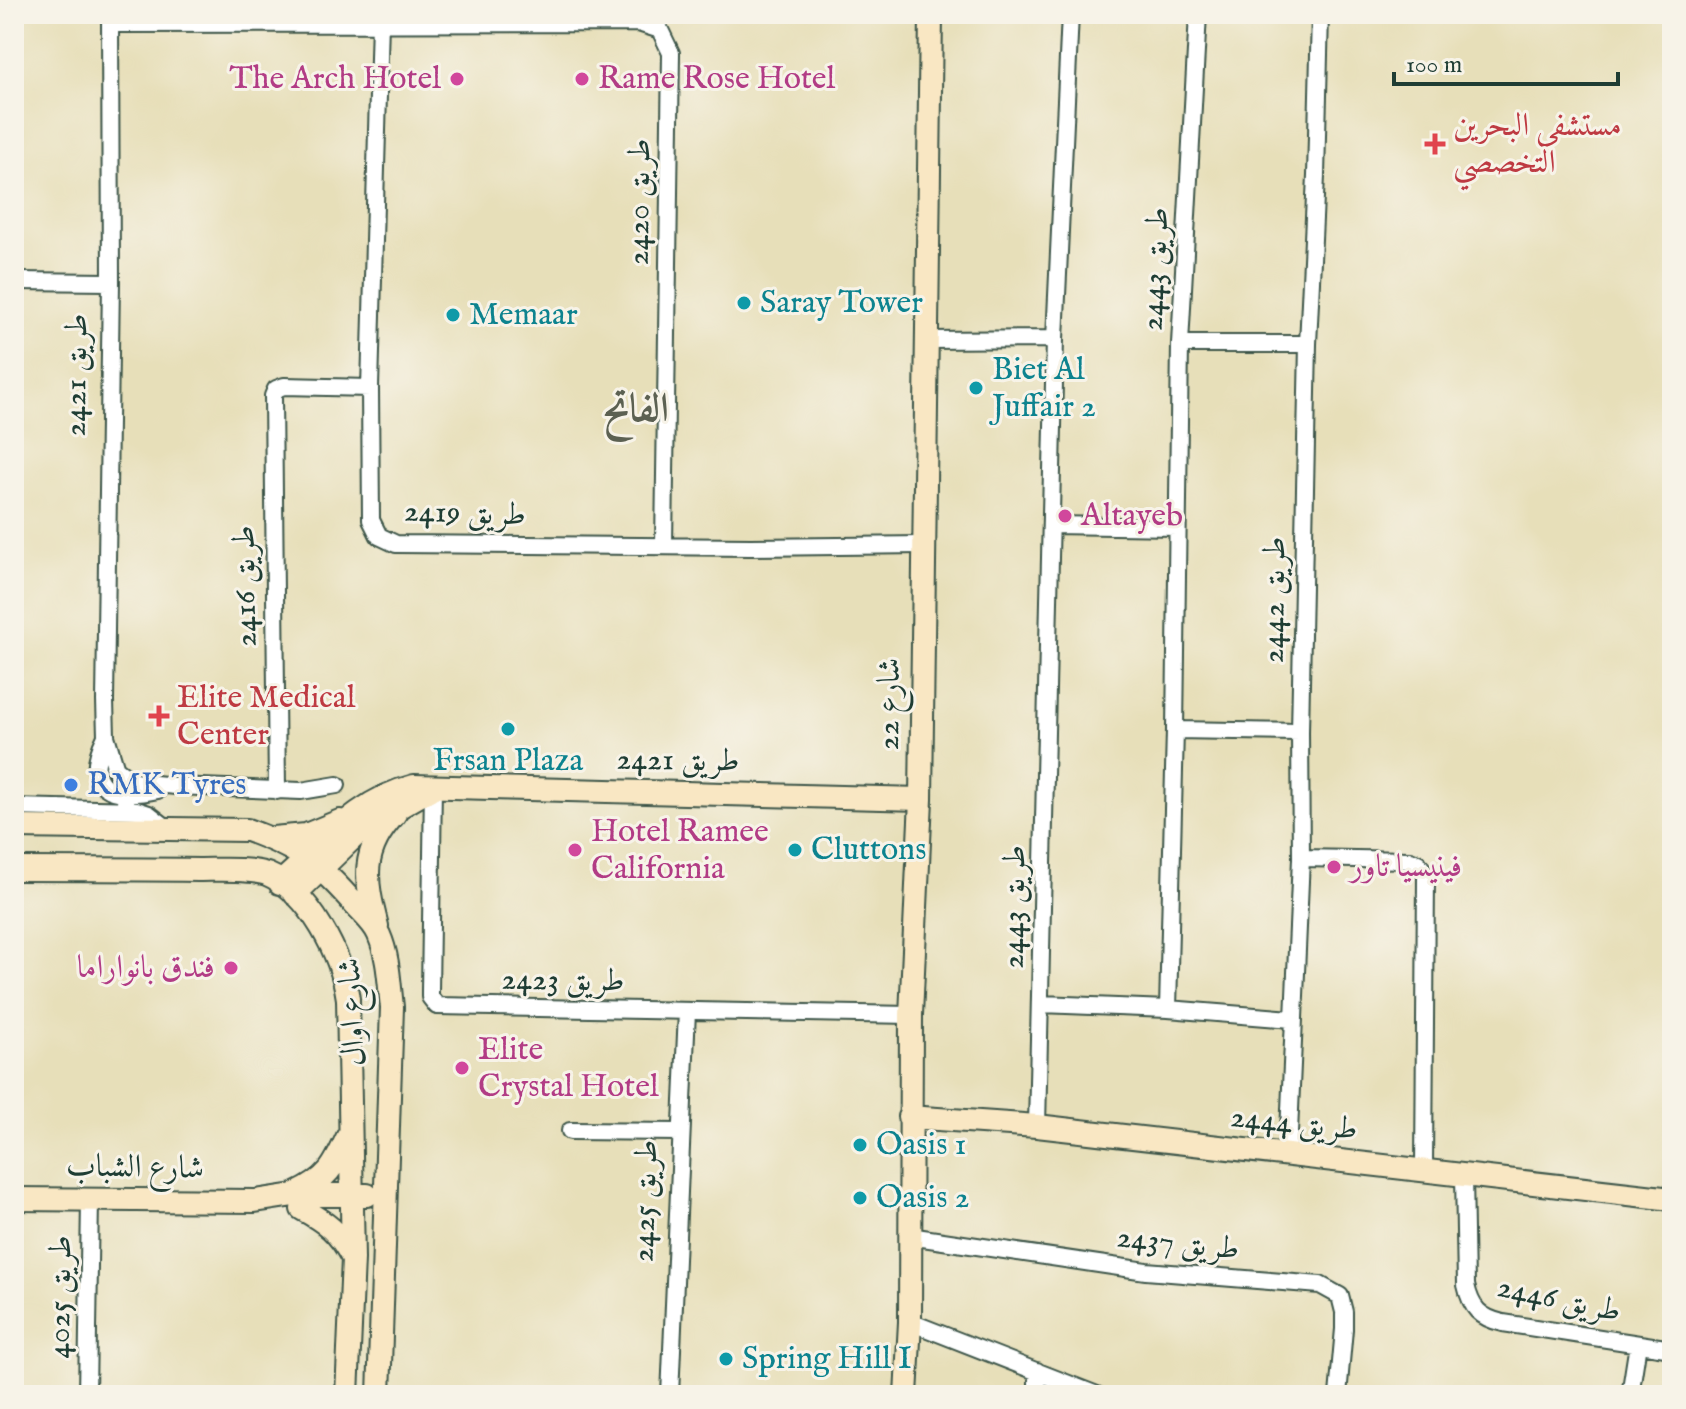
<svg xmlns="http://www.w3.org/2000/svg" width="1686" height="1409" font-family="'IM FELL English',Amiri,serif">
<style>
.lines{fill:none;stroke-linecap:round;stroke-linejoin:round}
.street-casing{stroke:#3d5548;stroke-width:20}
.secondary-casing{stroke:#3d5548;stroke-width:26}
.street{stroke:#fff;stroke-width:16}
.secondary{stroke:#f9e7c3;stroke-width:22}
.hotel-dot{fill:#d1479c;stroke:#f7f3e8;stroke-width:3}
.health-dot{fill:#e0444e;stroke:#f7f3e8;stroke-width:3}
.culture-dot{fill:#0f9aa8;stroke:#f7f3e8;stroke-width:3}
.shop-dot{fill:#3f7fe0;stroke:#f7f3e8;stroke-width:3}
.labels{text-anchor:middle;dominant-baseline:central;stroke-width:6;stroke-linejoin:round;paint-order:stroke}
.hotel-label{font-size:32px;fill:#b23c85;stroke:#f7f3e8;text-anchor:start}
.health-label{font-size:32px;fill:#be3a42;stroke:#f7f3e8;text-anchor:start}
.street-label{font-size:32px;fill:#1f3d34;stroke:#f7f3e8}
.culture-label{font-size:32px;fill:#0d838f;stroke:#f7f3e8;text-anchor:start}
.shop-label{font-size:32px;fill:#366cbe;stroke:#f7f3e8;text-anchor:start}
.district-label{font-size:40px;font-weight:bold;fill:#5c6152;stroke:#f7f3e8}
</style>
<rect width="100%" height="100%" fill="#f7f3e8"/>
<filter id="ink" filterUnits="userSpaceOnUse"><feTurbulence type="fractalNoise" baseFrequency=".0125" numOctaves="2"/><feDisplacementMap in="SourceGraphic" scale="16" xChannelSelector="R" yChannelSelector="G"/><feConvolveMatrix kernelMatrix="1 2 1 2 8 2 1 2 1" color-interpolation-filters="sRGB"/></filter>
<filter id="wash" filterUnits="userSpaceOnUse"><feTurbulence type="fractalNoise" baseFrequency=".006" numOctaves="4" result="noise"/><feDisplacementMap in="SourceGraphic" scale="32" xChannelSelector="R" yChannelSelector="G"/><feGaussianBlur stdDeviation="1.8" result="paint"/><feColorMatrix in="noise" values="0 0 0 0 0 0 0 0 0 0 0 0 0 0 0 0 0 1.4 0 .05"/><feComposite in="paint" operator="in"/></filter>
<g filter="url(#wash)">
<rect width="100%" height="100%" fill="#e7dfb9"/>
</g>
<g filter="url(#ink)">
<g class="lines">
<g class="street-casing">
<path id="street" d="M110 14 111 282 105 701 106 736 128 809
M380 21 370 388 371 520 379 536 396 544 751 547 923 545
M110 24 638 23 660 30 671 53 664 545
M14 281 111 282
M925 340 1055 339
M1180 344H1308
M1052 525 1177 527
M1175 730 1300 732
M106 736C80 789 112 800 158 790
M114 767 134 782 176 786 301 791 337 785
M433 787 430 991V997L437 1006 911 1015
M277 791 273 396 276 389 284 386 370 388
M14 807 137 810 149 814 167 828
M1301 858 1410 860 1418 863 1426 875 1424 1170
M1041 1004 1168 1009 1292 1019
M1168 1009 1175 730 1180 344 1198 14
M1037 1126 1055 339 1070 14
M570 1131 681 1132
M1288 1156 1301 858 1300 732 1308 344 1316 176 1320 14
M1464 1176 1466 1285C1471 1308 1480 1318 1503 1323L1672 1349
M909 1236 1146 1271 1320 1285 1340 1296 1344 1312V1329L1338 1395
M910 1322 1097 1395
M87 1395 90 1200
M670 1395 687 1011
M1037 1395V1371
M1630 1395 1638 1344"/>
</g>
<g class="secondary-casing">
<path id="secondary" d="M14 827 247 830C300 849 320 864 356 906 364 915 375 924 379 935 389 958 389 983 392 1007L379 1395
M273 838 306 835 340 821
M14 869C76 869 137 869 199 870 217 870 250 868 267 874 310 892 342 956 348 999L353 1259 347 1395
M280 883C325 845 354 801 414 786L921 799
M295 894 363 828 429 790
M377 926C365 880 360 851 395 814
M909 1117 1037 1126 1672 1199
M296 1194C328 1179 334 1167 348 1136
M14 1199 255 1201 294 1195H367
M302 1209C327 1223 339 1232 352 1257
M906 1395 910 1322 911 1015 921 799 931 14"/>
</g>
<use href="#street" class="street"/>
<use href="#secondary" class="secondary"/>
</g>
</g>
<g class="hotel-dot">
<circle cx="457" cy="79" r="8"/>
<circle cx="582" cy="79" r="8"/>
<circle cx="1065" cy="516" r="8"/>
<circle cx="575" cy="850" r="8"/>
<circle cx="1334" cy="867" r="8"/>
<circle cx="231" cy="968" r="8"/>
<circle cx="462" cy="1068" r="8"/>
</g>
<g class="health-dot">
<path d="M1431 132h8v8h8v8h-8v8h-8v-8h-8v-8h8z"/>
<path d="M155 704h8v8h8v8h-8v8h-8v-8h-8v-8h8z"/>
</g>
<g class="culture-dot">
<circle cx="744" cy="303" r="8"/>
<circle cx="453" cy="315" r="8"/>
<circle cx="976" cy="388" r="8"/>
<circle cx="508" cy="729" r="8"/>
<circle cx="795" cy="850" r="8"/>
<circle cx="860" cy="1145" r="8"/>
<circle cx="860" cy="1198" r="8"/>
<circle cx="726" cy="1359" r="8"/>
</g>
<circle class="shop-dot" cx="71" cy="785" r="8"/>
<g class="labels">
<g class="hotel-label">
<text x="441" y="79" text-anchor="end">The Arch Hotel</text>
<text x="598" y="79">Rame Rose Hotel</text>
<text x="1081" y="516">Altayeb</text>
<text x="591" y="832">Hotel Ramee<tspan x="591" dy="37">California</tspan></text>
<text x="1350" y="867">فينيسيا تاور</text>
<text x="215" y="968" text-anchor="end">فندق بانواراما</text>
<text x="478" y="1050">Elite<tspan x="478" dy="37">Crystal Hotel</tspan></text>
</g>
<g class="health-label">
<text x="1453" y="126">مستشفى البحرين<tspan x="1453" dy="37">التخصصي</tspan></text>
<text x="177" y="698">Elite Medical<tspan x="177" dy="37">Center</tspan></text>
</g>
<g class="street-label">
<text transform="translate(640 202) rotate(-89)">طريق 2420</text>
<text transform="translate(1156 269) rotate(-87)">طريق 2443</text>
<text transform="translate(77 375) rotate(-89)">طريق 2421</text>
<text transform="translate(465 514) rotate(2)">طريق 2419</text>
<text transform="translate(246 586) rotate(-91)">طريق 2416</text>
<text transform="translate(1275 600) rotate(-89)">طريق 2442</text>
<text transform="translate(890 704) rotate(-89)">شارع 22</text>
<text transform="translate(678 761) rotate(1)">طريق 2421</text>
<text transform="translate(1015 907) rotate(-89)">طريق 2443</text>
<text transform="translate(563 981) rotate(1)">طريق 2423</text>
<text transform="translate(353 1012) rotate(-93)">شارع اوال</text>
<text transform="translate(1294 1124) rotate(6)">طريق 2444</text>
<text transform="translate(135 1168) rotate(1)">شارع الشباب</text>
<text transform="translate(646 1201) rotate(-88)">طريق 2425</text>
<text transform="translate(1178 1244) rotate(6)">طريق 2437</text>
<text transform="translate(61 1297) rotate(-89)">طريق 4025</text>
<text transform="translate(1559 1300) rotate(12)">طريق 2446</text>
</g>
<g class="culture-label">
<text x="760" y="303">Saray Tower</text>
<text x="469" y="315">Memaar</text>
<text x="992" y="370">Biet Al<tspan x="992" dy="37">Juffair 2</tspan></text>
<text x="508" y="761" text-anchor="middle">Frsan Plaza</text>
<text x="811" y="850">Cluttons</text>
<text x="876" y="1145">Oasis 1</text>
<text x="876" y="1198">Oasis 2</text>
<text x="742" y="1359">Spring Hill I</text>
</g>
<g class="shop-label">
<text x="87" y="785">RMK Tyres</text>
</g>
<g class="district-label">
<text x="636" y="410">الفاتح</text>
</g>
</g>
<rect width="1686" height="1409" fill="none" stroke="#f7f3e8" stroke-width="48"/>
<path d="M1394 72v12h224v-12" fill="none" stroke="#1f3d34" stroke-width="4"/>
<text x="1406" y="72" font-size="24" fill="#1f3d34" stroke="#f7f3e8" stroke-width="6" paint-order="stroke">100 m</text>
</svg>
